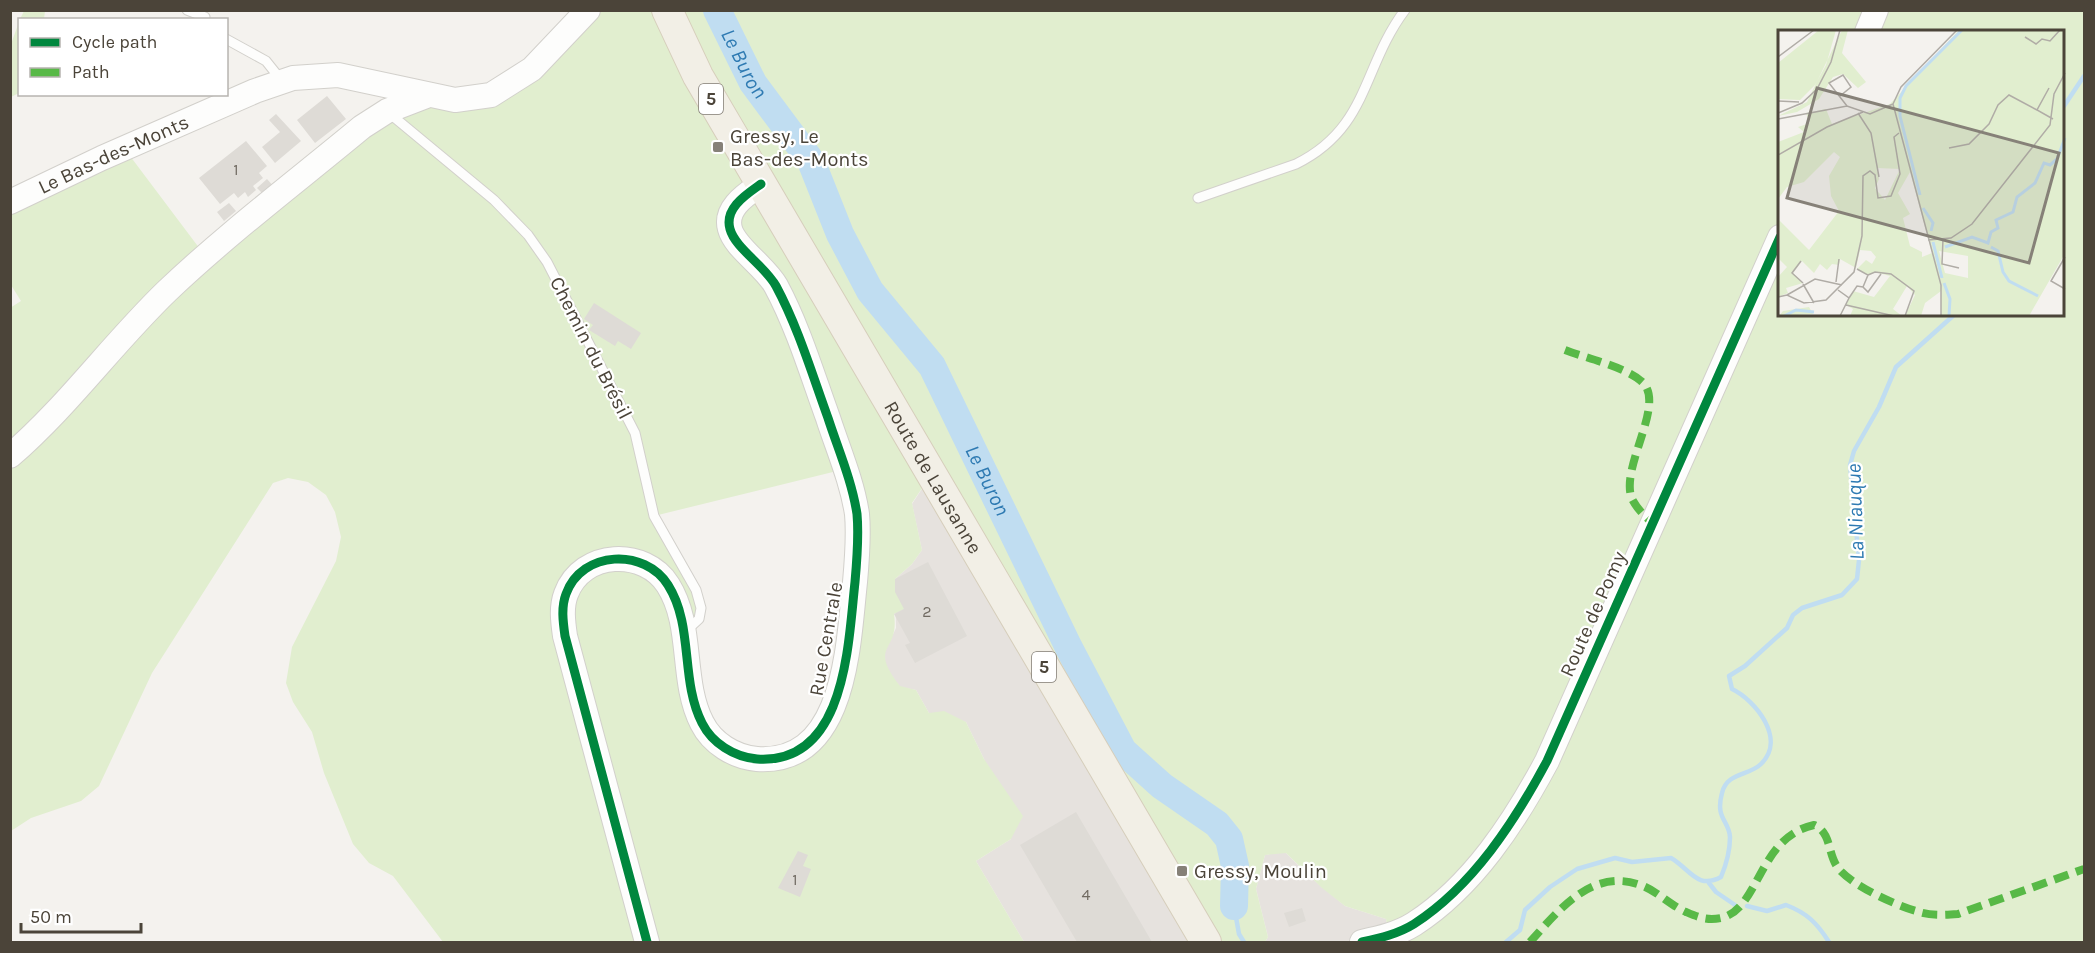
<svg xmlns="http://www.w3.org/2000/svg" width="2095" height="953" font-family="Karla,sans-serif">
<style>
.industrial{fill:#e6e2de}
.green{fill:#e1eecf;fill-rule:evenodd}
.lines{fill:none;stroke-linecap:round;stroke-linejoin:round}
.stream{stroke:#c0ddf1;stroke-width:4.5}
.river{stroke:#c0ddf1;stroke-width:28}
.building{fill:#dedbd6}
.service-casing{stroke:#d2d0cb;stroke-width:11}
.tertiary-casing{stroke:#d2d0cb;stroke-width:26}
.primary-casing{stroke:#d6cebb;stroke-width:32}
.service{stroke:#fdfdfc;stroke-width:9}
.tertiary{stroke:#fdfdfc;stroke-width:24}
.primary{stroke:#f2efe6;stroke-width:30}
.quiet{stroke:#58b947;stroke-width:8;stroke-dasharray:15 8;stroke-linecap:butt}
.cycleway-casing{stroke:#fff;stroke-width:13}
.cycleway{stroke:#00873e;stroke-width:9}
.poi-dot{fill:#868178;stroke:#fff;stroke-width:2}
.labels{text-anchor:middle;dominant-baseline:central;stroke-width:4.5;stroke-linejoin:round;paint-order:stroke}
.number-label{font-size:16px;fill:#706a61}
.shield{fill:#fff;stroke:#817c74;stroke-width:1.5}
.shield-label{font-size:18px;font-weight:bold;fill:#4b4439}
.poi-label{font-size:20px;fill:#4b4439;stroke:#fff;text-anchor:start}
.street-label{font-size:20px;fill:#4b4439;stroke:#fff}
.water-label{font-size:21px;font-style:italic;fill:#2e7ab2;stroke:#fff}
.inset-river{fill:none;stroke:#c0ddf1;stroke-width:3}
.inset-road{fill:none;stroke:#b0aca6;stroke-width:1.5}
.view{fill:#868178;fill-opacity:0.15;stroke:#868178;stroke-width:3}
.inset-edge{fill:none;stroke:#4b4439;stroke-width:3}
</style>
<rect width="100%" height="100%" fill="#f4f2ee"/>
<path class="industrial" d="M931 475 1206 942H1024L976 861 1011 839 984 759 966 722 929 713 916 690 900 687 886 669 883 655 896 628 895 579 912 564 922 550 912 504Z
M1276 853H1286L1309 876 1345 906 1386 919 1389 936 1362 942H1265L1268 937 1256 889 1265 855Z"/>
<path class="green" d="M24 11H45L44 19H20Z
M588 11H2084V942H1362L1389 936 1386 919 1345 906 1322 888 1286 853 1265 855 1256 889 1268 937 1265 942H1206L931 475 912 503 922 550 912 564 895 579 904 609 894 614C900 653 867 644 900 686L916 690 929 713 944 711 966 722 984 759 1023 816 1011 839 976 861 1024 942H443L393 876 369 863 353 844 324 773 312 732 293 702 286 683 292 647 336 561 341 537 335 512 326 495 308 482 288 478 273 483 152 673 99 786 81 801 31 818 11 831 10 308 21 301 11 285V202L124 148 206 257 378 116 491 95ZM1780 32H2064V315H1780ZM845 469 847 644 804 747 736 754 692 693 684 632 701 608 654 516Z
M19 22V93L11 97V44Z"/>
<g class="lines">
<path class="stream" d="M2064 106 2084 76
M1709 883 1716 892 1735 905
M1234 906 1239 934 1244 942
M1747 906 1767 911 1786 905C1807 913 1817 923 1829 942
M1506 942 1520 930 1525 910 1550 887 1577 869 1615 858 1632 862 1671 858C1690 869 1697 890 1721 877 1726 865 1730 850 1730 837 1729 820 1715 819 1722 793 1727 772 1749 776 1761 764 1787 739 1755 700 1732 689L1729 676 1745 666 1787 628 1793 615 1802 608 1842 595 1857 579 1859 560 1850 465 1854 451 1879 407 1896 367 1954 315"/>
<path class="river" id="s1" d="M717 10 753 83 811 161 840 234 870 291 932 366 1069 648 1123 751 1162 786 1217 824 1229 839 1235 866 1234 906"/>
</g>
<path class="building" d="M327 96 346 119 315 143 297 120Z
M276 114 301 141 275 163 262 147 280 132 269 120Z
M246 141 267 166 259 173 263 178 253 186 256 190 248 197 245 192 238 198 234 193 220 204 199 178Z
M267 179 275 188 265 196 257 188Z
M229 203 236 211 224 221 217 212Z
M594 303 641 333 631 349 618 341 615 346 589 330 593 325 584 319Z
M928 562 967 636 915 663 905 645 910 643 894 614 904 609 895 592V579Z
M1076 812 1152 942H1077L1020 845Z
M798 851 808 855 803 866 811 869 800 897 778 888Z
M1302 908 1306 921 1289 927 1284 913Z"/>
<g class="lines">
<g class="service-casing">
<path id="service" d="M187 10 205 17
M226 39 266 61 282 81
M389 113 494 200 528 235 547 262 635 433 654 516 696 590 701 608 699 619 687 630
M1198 198 1296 164C1369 128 1362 67 1405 10"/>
</g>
<g class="tertiary-casing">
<g id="tertiary">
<path d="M1867 32 1876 10"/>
<path id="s2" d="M10 202 102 158 255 91 293 78 338 75 455 100 491 95 532 69 588 10"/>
<path d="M10 456C68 406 112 344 167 291 228 233 297 181 362 127L387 111 426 96"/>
<path d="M647 942 565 636C563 622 561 607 566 594 582 550 645 548 668 585 694 626 680 680 702 723 712 743 734 757 757 759 846 765 848 645 855 582 857 560 859 536 857 514 852 481 838 449 828 418 812 374 798 327 776 286 765 266 735 248 730 229 724 208 747 194 761 184"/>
<path d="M1362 942C1380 938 1398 934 1414 924 1473 886 1515 821 1547 761L1780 237"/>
</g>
</g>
<g class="primary-casing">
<g id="primary">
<path id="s3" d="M667 10 698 76 1206 942"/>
</g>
</g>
<use href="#service" class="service"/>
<use href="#tertiary" class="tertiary"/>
<use href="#primary" class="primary"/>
<path class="quiet" d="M1565 350C1586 358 1625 367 1641 381 1668 402 1619 467 1632 499 1637 509 1645 516 1653 524
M1530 942C1559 910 1593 866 1643 886 1658 892 1670 905 1686 912 1698 917 1707 921 1721 918 1760 909 1758 837 1814 825 1832 833 1827 853 1838 868 1851 885 1895 905 1916 911 1929 916 1944 915 1958 914L2084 869"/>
<g class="cycleway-casing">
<path id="cycleway" d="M647 942 565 636C563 622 561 607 566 594 582 550 645 548 668 585 694 626 680 680 702 723 712 743 734 757 757 759 846 765 848 645 855 582 857 560 859 536 857 514 852 481 838 449 828 418 812 374 798 327 776 286 765 266 735 248 730 229 724 208 747 194 761 184
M1362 942C1380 938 1398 934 1414 924 1473 886 1515 821 1547 761L1780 237"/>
</g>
<use href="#cycleway" class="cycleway"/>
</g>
<g class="poi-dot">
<rect x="712" y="141" width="12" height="12" rx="3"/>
<rect x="1176" y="865" width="12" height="12" rx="3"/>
</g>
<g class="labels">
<g class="number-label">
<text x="236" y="169">1</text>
<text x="927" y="611">2</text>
<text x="795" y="879">1</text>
<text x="1086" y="894">4</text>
</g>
<g class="shield">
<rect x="699" y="84" width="24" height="30" rx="4.5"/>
<rect x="1032" y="652" width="24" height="30" rx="4.5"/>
</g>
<g class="shield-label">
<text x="711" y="99">5</text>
<text x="1044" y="667">5</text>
</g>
<g class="poi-label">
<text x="730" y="136">Gressy, Le<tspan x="730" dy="23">Bas-des-Monts</tspan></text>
<text x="1194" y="871">Gressy, Moulin</text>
</g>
<g class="street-label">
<text stroke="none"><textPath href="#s2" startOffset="114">Le Bas-des-Monts</textPath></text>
<text transform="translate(591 348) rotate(63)">Chemin du Brésil</text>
<text stroke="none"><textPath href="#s3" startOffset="538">Route de Lausanne</textPath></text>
<text transform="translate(1593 614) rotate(-66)">Route de Pomy</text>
<text transform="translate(826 639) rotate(-80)">Rue Centrale</text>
</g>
<g class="water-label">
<text stroke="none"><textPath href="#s1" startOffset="60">Le Buron</textPath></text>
<text stroke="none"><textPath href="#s1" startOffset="546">Le Buron</textPath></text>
<text transform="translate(1855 512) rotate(-92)">La Niauque</text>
</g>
</g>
<g transform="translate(1778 30)">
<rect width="286" height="286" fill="#f4f2ee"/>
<path d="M41 0H58L48 35 37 55 22 70 0 69V33ZM64 0H70L64 23 88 52 80 58 65 44 55 47 41 69 19 82 0 86 29 72ZM181 0H286V225L251 286H163V261L147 273 143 286H127L137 265 129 256 115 279 124 286H72L75 279 68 275 75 261 96 267 112 246 97 242 90 245 79 239 88 230 94 234 98 227 93 221 82 220 78 238 62 229 61 235 54 234 49 240 42 234 36 243 24 231 15 243 25 253 8 258 10 263 0 267V247L9 237 0 228V189L31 220 61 181 53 166 51 146 62 127 56 122 26 152 9 157 0 169V184V112L26 102 20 97 32 93 28 83 48 79 54 94 112 74ZM99 138 122 139 107 170 97 158 101 149ZM132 142 154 223 144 227V222L132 216 125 188 132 184 120 163ZM161 221 190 226V248L167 243ZM31 277 35 284 1 286 5 281Z" fill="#e1eecf" fill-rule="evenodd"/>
<path class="inset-river" d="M142 165 122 86V68L128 56 184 0M145 178 155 193 153 201M155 212 164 248M167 217 194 207 210 213 213 202 220 198 218 190 235 182 239 167 257 153 266 133 272 135 279 129 287 108M213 217 220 221 225 242 231 251 260 266M166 253 172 269 171 286M6 286 18 280 36 282"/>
<path class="inset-road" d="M247 7 258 14 264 9 272 11 282 0M0 27 36 0M271 58 259 80 275 89M62 66 73 57 65 45 51 53 69 76M0 71 21 72M0 83 24 73 39 59 53 32 62 0M80 83 93 103 101 147M0 89 69 76 92 84 115 74M171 118 191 114 211 94 220 75 231 65 259 80M0 125 49 97 85 82M165 209 164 234 181 238M150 210 173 208 194 194 272 95 276 64 287 43M287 227 273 251 287 259M23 231 14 243 25 253M79 239 90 245 85 257 90 262 103 244M90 245 97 242 113 244 136 261 127 286M58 252 61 229M25 254 36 273M60 260 71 268 62 286M9 265 37 249 64 255M0 267 9 265 26 273 48 270 76 242 84 206 85 146 92 141 97 145 100 168 113 166 122 144 116 107 121 103M71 268 79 256 85 257M68 275 116 286M163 286V255L115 74 123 57 179 0"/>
<path class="view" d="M39 58 281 123 251 233 9 168Z"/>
<rect width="286" height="286" class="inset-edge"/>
</g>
<rect width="2095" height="953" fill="none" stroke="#4b4439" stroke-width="24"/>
<rect x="18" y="18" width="210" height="78" fill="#ffffff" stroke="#b7b4b0" stroke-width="1.5"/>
<rect x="30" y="38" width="30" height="9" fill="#00873e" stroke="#b7b4b0" stroke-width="1.5"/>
<text x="72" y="48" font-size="18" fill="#4b4439">Cycle path</text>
<rect x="30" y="68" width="30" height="9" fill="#58b947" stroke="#b7b4b0" stroke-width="1.5"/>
<text x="72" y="78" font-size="18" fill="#4b4439">Path</text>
<path d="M21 923v9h120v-9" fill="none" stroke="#4b4439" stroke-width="3"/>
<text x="30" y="923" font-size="18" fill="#4b4439" stroke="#ffffff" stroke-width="4.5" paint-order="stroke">50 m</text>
</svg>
